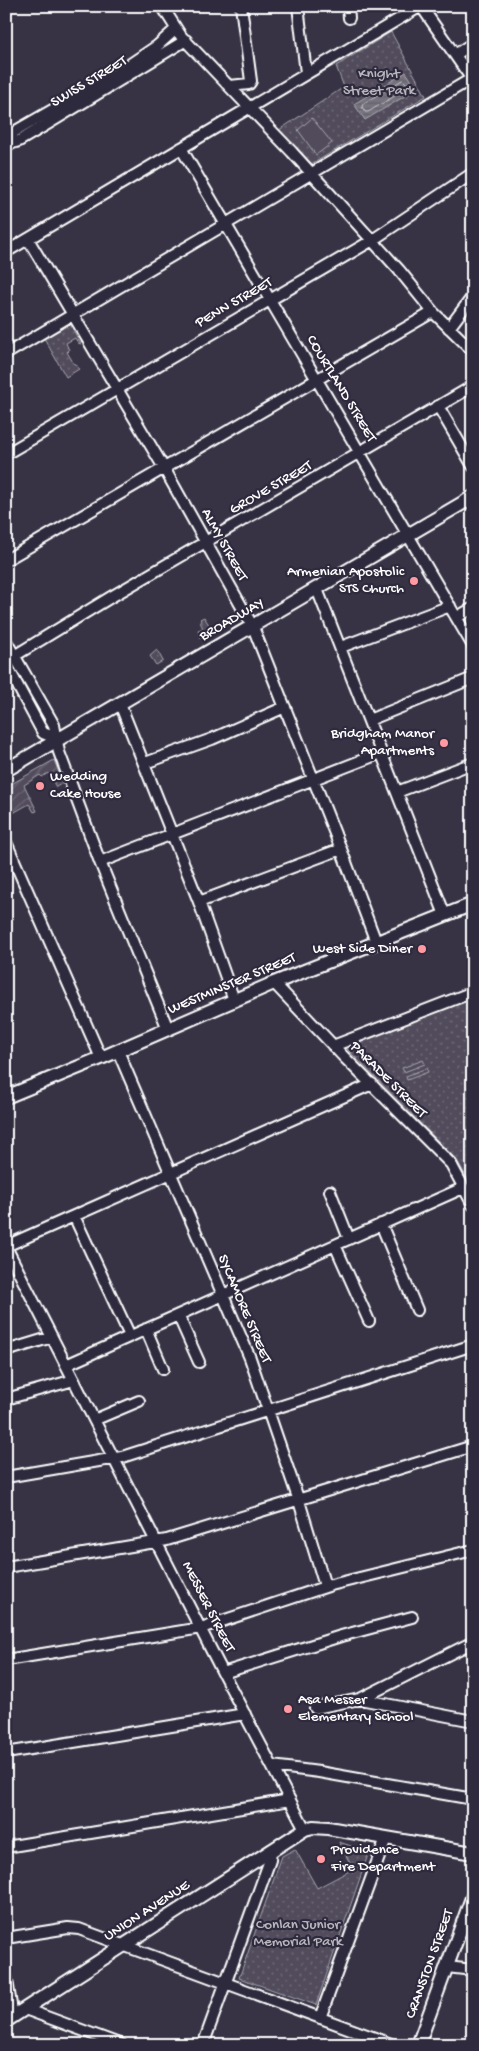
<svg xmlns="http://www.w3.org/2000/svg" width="479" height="2051" font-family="'Gochi Hand',sans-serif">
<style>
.grass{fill:url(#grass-dots);stroke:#a8a6ae}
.garden{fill:url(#garden-furrows);stroke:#a8a6ae}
.pitch{fill:#514c5c;stroke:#a8a6ae}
.water{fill:url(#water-rules);stroke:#adabb2}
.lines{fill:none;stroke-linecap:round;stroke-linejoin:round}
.shore{stroke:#c8c7cc;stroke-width:1}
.minor-casing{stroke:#fff;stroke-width:14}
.major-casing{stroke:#fff;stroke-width:16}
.minor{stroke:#2f2a3d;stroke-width:10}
.major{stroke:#2f2a3d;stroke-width:12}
.poi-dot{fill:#ff9aa2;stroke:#2f2a3d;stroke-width:2}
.labels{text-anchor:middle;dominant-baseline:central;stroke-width:4.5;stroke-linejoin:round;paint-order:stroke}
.park-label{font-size:15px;fill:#b9b7be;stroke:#2f2a3d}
.street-label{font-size:15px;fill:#fff;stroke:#2f2a3d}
.poi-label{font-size:15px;fill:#fff;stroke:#2f2a3d;text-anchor:end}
</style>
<defs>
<pattern id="grass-dots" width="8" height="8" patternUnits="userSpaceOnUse" patternTransform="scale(1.25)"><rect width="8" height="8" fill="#514c5c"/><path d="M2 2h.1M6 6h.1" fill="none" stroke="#6b6774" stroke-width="1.8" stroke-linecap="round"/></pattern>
<pattern id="garden-furrows" width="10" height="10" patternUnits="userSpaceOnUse" patternTransform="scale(1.25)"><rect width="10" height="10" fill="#514c5c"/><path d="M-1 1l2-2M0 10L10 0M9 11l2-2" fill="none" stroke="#6b6774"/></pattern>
<pattern id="water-rules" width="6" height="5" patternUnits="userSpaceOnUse" patternTransform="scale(1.25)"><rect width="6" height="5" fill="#76737f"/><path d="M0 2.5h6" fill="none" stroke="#5f5e63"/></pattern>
</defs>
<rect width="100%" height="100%" fill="#373345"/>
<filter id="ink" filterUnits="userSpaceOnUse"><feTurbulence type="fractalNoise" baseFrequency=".02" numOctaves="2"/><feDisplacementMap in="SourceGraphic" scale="10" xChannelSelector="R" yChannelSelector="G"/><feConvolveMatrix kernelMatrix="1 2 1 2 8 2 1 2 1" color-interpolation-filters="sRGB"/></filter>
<g filter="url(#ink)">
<path class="grass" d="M391 32 426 96 312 164 279 130 344 87 336 66Z
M70 324 81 344 78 343 75 338 66 343 69 350 67 352 74 364H76L79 369 66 377 44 338Z
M204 617 213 631 201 638 198 630 203 628 200 622 201 620 200 619Z
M157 650 163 661 156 665 150 656Z
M473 997V1189L457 1160 347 1049 349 1047Z
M339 1842 369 1852 316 2005 239 1978 282 1856 295 1849 317 1888 353 1869Z"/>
<path class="garden" d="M54 760 63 783 56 787 48 773 42 777 40 775 24 785 37 811 34 812 29 804 6 817V787Z"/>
<path class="pitch" d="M312 118 332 143 316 155 298 130Z
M423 1060 425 1064 404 1072 402 1068Z
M427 1068 428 1072 407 1080 406 1076Z"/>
<path class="water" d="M406 72 417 89 365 120 354 104Z"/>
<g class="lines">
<path class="shore" d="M403 80 408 85V88L368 112H365L362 107 363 104Z"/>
<g class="minor-casing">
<path id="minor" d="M162 6 181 36 292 152 399 270 433 312 473 351
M298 6 306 73
M348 6 349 18
M421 6 473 81
M455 55 473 43
M230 86 249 84 251 81 241 6
M6 142 14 132 120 71 157 46 176 29
M6 145 19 141 46 125 186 40
M181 148 473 646
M28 239 164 468 253 627 341 849 376 942
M6 252 421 6
M449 328 473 296
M6 354 471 79
M438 406 473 466
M6 454 371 241 473 173
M6 560 433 312
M317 589 445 915
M457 617 473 608
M6 641 54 725 59 752 100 862 168 1029
M341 647 450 606
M6 661 111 597 473 386
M6 664 43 733 58 739
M120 704 199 902 234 1000
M369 720 473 678
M145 763 212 739 285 707
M397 792 473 763
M6 842 101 1058
M100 862 381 753
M199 902 341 849
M274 983 343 1056 451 1164 473 1205
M333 1046 473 992
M118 1051 250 1358 299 1501 325 1586
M330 1191 349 1239
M74 1216 130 1336
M381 1224 417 1310
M335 1245 369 1321
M6 1246 372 1084
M6 1247 223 1673 305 1829
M178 1315 199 1362
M146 1329 163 1369
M6 1351 52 1337
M66 1365 463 1188
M6 1399 74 1380
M94 1420 139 1401
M6 1477 122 1457 473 1345
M6 1567 167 1540 473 1446
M6 1660 201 1628 331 1585 473 1550
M223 1673 341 1636 412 1617
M360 1699 473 1721
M315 1708 360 1699 473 1642
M6 1753 245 1714
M272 1766 319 1772 473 1799
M6 1847 290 1800
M6 1938 68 1928 79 1929 394 2045
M447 1967 473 1970
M6 1974 13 2017 8 2016
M25 2009 122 2045
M320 2018 386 1838
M203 2045 270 1860 271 1850"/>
</g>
<g class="major-casing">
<path id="major" d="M6 770 473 497
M6 1097 101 1058 274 983 473 904
M6 2021 305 1829 313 1827 328 1828 473 1853
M418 2045 473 1895"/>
</g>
<use href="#minor" class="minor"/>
<use href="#major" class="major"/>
</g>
</g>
<g class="poi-dot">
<circle cx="414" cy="581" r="5"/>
<circle cx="444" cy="743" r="5"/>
<circle cx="40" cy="786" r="5"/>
<circle cx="422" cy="949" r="5"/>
<circle cx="288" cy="1709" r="5"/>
<circle cx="321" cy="1859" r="5"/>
</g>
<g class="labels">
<g class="park-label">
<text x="379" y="74">Knight<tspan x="379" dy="17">Street Park</tspan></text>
<text x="298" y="1925">Conlan Junior<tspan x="298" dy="17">Memorial Park</tspan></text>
</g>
<g class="street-label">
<text transform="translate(89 82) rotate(-31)">SWISS STREET</text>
<text transform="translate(234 303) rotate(-30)">PENN STREET</text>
<text transform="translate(341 389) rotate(59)">COURTLAND STREET</text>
<text transform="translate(271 488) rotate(-30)">GROVE STREET</text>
<text transform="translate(224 545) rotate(61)">ALMY STREET</text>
<text transform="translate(232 620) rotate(-30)">BROADWAY</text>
<text transform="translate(232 984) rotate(-23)">WESTMINSTER STREET</text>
<text transform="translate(388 1080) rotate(45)">PARADE STREET</text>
<text transform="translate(244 1309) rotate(67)">SYCAMORE STREET</text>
<text transform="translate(208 1607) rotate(63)">MESSER STREET</text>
<text transform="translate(147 1911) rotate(-33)">UNION AVENUE</text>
<text transform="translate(430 1964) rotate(-70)">CRANSTON STREET</text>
</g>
<g class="poi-label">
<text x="404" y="572">Armenian Apostolic<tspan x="404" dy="17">STS Church</tspan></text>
<text x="434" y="734">Bridgham Manor<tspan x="434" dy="17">Apartments</tspan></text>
<text x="50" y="777" text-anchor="start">Wedding<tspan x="50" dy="17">Cake House</tspan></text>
<text x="412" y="949">West Side Diner</text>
<text x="298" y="1700" text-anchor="start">Asa Messer<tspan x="298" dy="17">Elementary School</tspan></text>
<text x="331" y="1850" text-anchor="start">Providence<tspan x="331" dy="17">Fire Department</tspan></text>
</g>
</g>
<rect width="479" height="2051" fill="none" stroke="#2f2a3d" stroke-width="25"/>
<rect x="12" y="12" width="454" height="2026" fill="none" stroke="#fff" stroke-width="2" filter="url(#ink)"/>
</svg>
